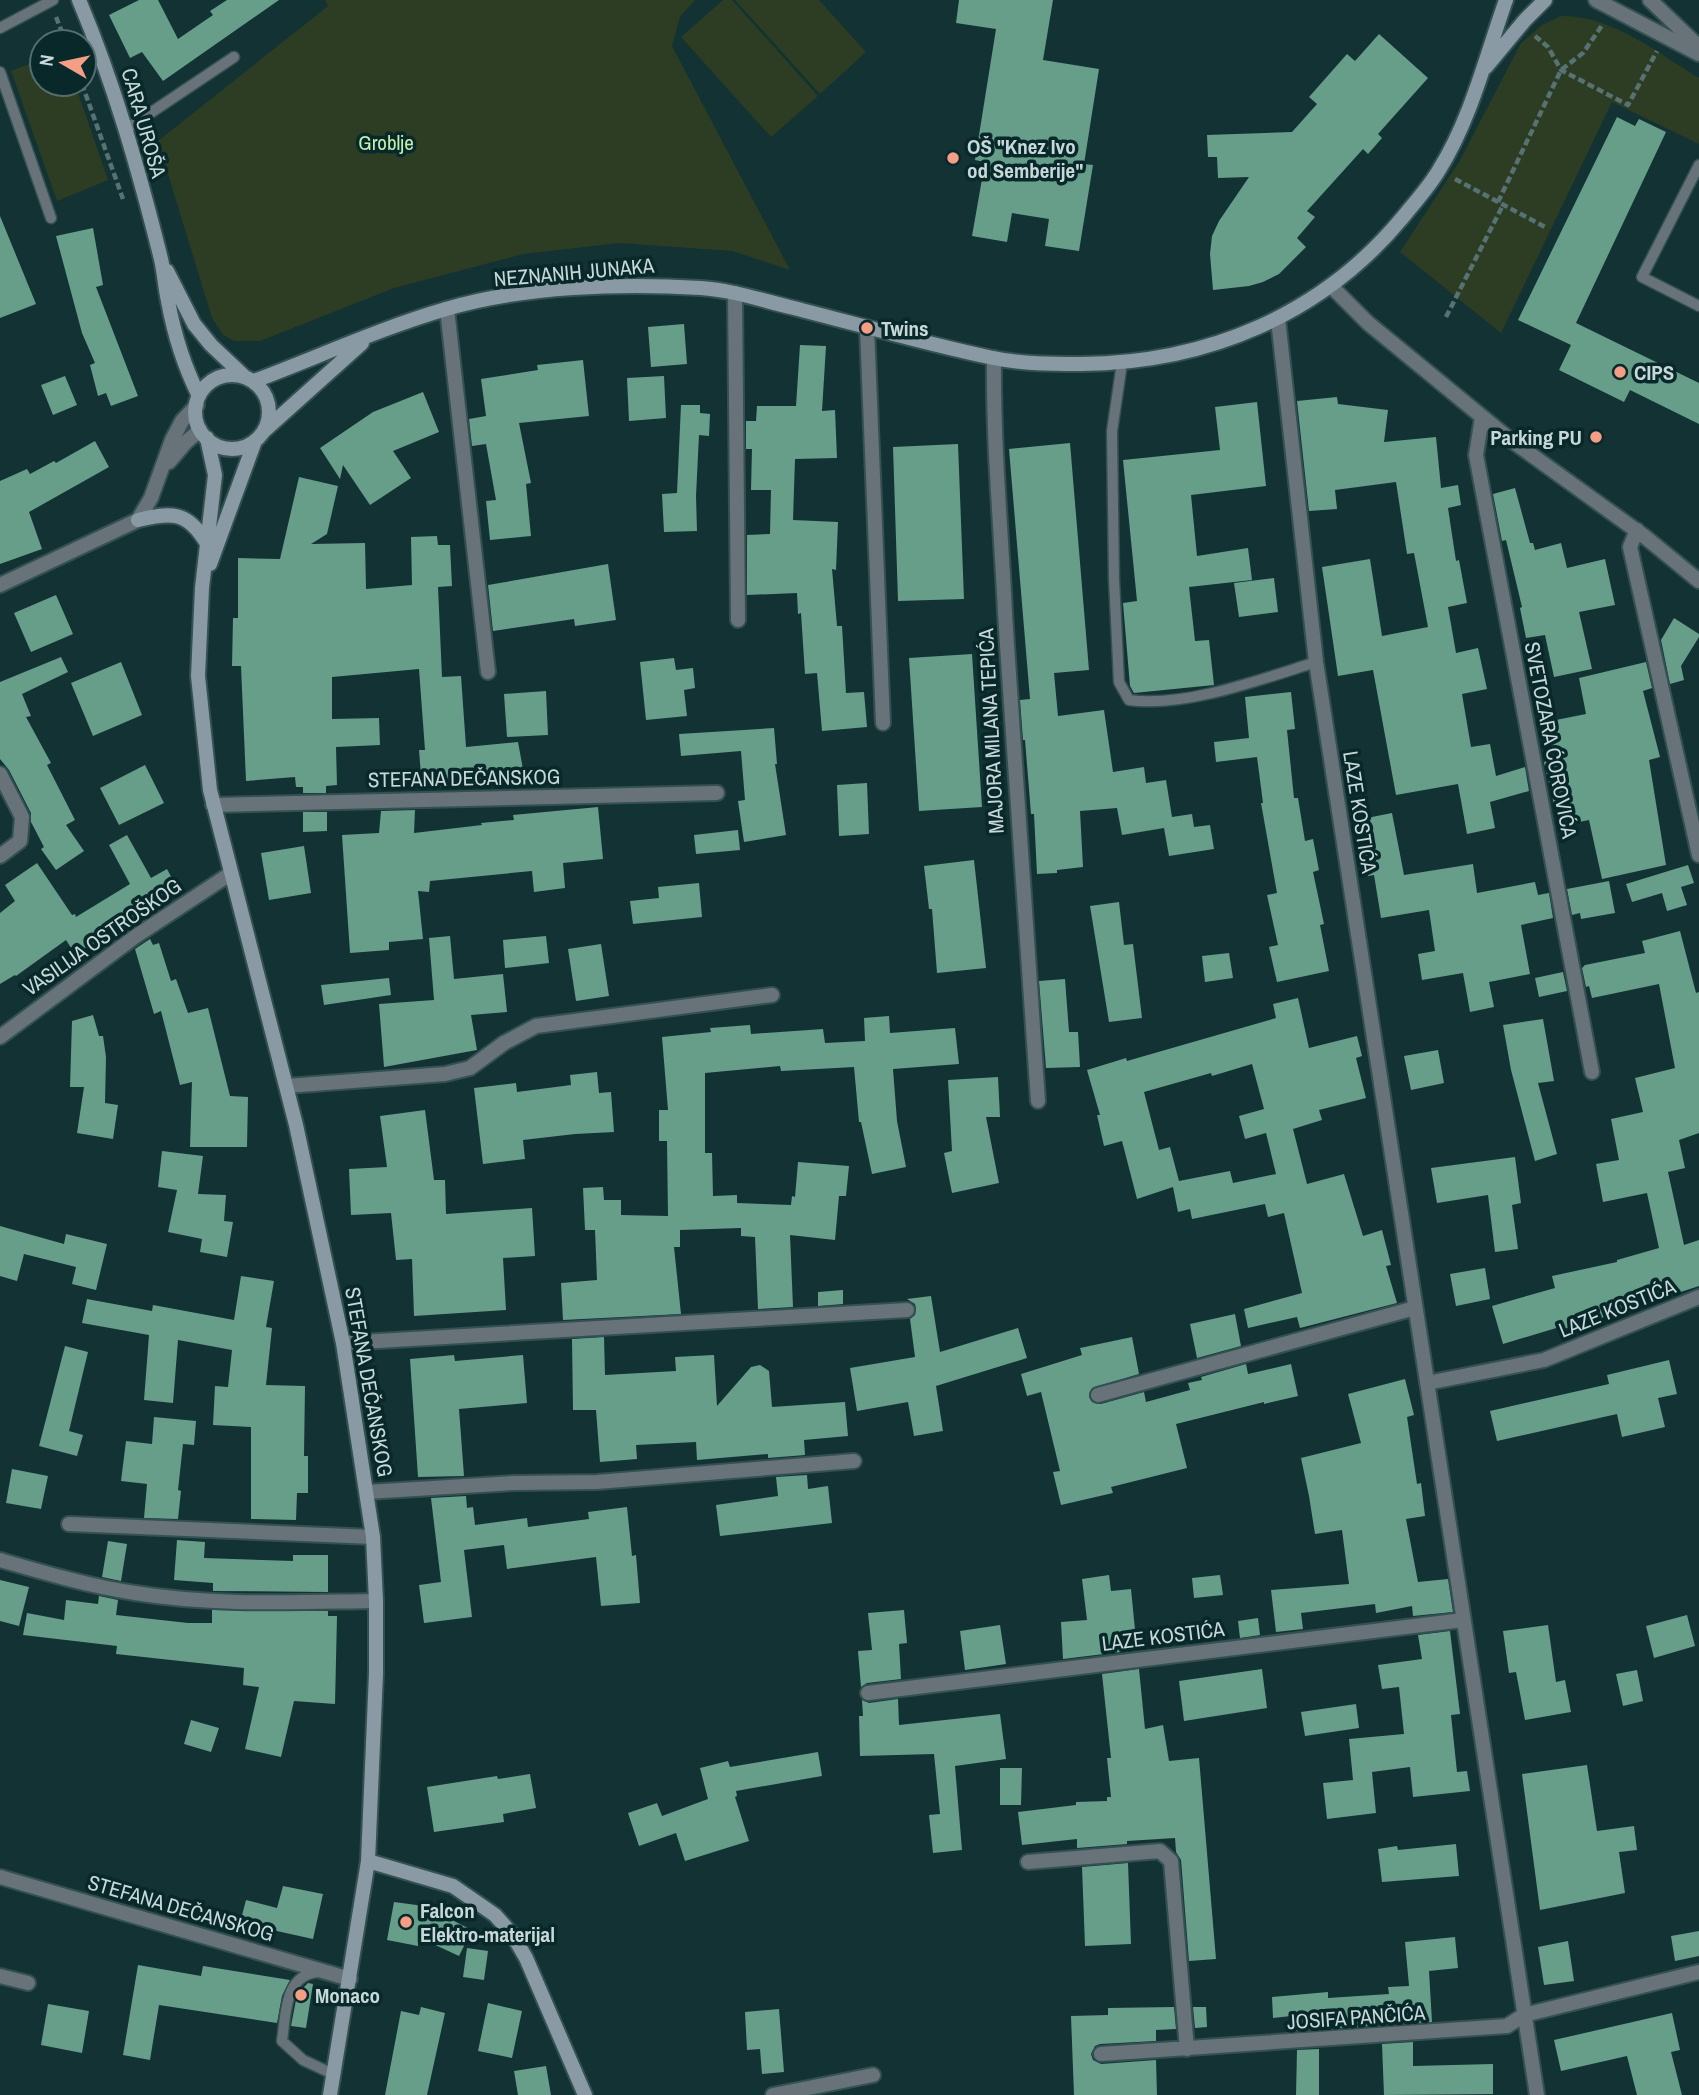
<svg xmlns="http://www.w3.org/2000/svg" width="1699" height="2095" font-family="'Archivo Narrow',sans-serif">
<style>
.green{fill:#2c3d23}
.building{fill:#669e8a;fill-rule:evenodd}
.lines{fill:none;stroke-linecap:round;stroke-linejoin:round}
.lane-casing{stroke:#335052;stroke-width:13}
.street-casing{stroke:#335052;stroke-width:18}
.secondary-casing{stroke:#335052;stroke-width:18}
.path{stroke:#587273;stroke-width:4.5;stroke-dasharray:7 3.5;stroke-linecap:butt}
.lane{stroke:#687279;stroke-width:10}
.street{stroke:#687279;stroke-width:14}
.secondary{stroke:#899aa4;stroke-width:14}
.poi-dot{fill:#f49e86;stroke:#08282a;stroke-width:2.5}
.labels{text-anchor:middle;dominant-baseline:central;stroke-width:7;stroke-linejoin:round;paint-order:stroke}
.street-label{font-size:21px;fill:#c7d8d9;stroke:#08282a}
.park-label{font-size:21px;fill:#c2eeae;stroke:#08282a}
.poi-label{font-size:21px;font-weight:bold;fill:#c7d8d9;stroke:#08282a;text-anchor:start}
</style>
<rect width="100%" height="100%" fill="#133234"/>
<path class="green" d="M325 0H695L680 17 672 46 790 270 732 251 619 243 523 254 394 288 260 341H234L223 335 212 318 158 141 328 6Z
M723 0H732L818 96 771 137 681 37Z
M735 0H819L866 52 820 94Z
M1561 16C1611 15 1658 53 1699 78V144L1612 102 1501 333 1400 252 1459 162 1521 43 1542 25Z
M42 59V84H75L108 180 57 201 11 71Z"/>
<path class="building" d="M139 0H158L178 39 213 15 210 11 227 0H279L163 81 142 52 130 58 109 15Z
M959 0H1053L1043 60 1099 69 1084 164 1093 165 1079 251 1045 246 1049 219 1012 213 1007 242 972 236 985 162 975 160 996 29 956 23Z
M1379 34 1428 78 1378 134 1382 138 1368 154 1363 149 1307 211 1315 217 1297 238 1306 247 1279 274 1263 282 1249 286 1213 290 1210 254 1212 236 1219 221 1249 177 1218 178 1217 157H1208L1207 135 1292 132 1317 104 1309 97 1347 54 1355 61Z
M1617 117 1635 126 1639 119 1666 132 1576 323 1699 383V424L1630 390 1624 402 1559 370 1571 345 1518 320Z
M0 216 36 304 0 318Z
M93 228 103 285 96 287 138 396 111 406 106 393 98 396 90 365 95 363 82 333 56 236Z
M684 324 687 364 651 367 648 327Z
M800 345 826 346 822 411 835 410 837 458 795 459 793 520 838 522 836 570 832 569 837 626H842L846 693 864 692 867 727 822 731 817 673 805 674 801 613 798 614 797 593 747 595V535L770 534 771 490H751L752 449H746V421H756L757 406H796Z
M583 360 589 416 519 423 531 483 526 484 531 536 490 540 486 501 496 500 486 444 472 446 469 419 486 416 481 379 538 370 537 365Z
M65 376 77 405 53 415 41 385Z
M664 376 666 418 629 421 627 378Z
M423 392 439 432 393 451 411 478 370 505 343 465 340 479 320 448 373 412Z
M1337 397 1338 404 1388 410 1384 442 1436 437 1441 488 1458 485 1461 505 1448 508 1456 561 1459 560 1467 603 1448 607 1456 653 1478 648 1487 689 1462 694 1471 747 1490 744 1496 776 1525 767 1529 791 1490 802 1495 828 1467 834 1458 784 1396 795 1373 670 1338 676 1322 567 1370 559 1382 636 1428 627 1414 553 1407 554 1396 482 1335 490 1337 509 1309 511 1297 401Z
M1257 402 1266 486 1191 495 1197 556 1248 548 1252 580 1189 587 1195 641 1209 640 1214 685 1134 693 1130 686 1123 603 1137 601 1123 460 1220 450 1215 407Z
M681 405H700V413L710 414 709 436 699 435 696 496 697 531 664 532 662 494 677 493Z
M95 441 109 467 29 512 42 549 0 564V481L27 469 30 474 54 461 56 463Z
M1070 443 1089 670 1054 673 1058 716 1104 710 1113 772 1144 767 1146 783 1166 780 1172 817 1192 814 1194 827 1210 825 1214 849 1169 856 1164 828 1122 835 1117 808 1080 811 1083 867 1057 870V873L1037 874 1034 814H1031L1025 740H1023L1020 700 1030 699 1009 449Z
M958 444 964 599 898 601 893 447Z
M299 477 338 486 327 534 311 544 365 543 366 589 412 585 411 537 437 536 438 545H450L452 586 438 587 442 677 461 676 466 747 518 742 525 780 422 788 419 750H425L419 669 332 677V719L379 718 380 745 336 747 337 785 326 786V793H303V787H296L295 777 246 781 241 666H232L233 618H238V558L280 559Z
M1515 488 1530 543H1533L1535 550 1561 543 1567 568 1605 559 1615 605 1579 612 1592 669 1554 677 1545 635 1526 638 1520 608 1522 607 1506 540 1502 541 1493 494Z
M608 564 616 620 575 626 574 619 493 631 488 585Z
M1274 578 1278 612 1239 617 1234 583Z
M56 595 73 634 31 652 14 613Z
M1674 618 1699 634V637L1681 666 1684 680 1670 684 1661 640Z
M972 654 982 807 919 811 909 658Z
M61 657 68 672 22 694 31 716 26 717 51 763 47 765 75 820 66 825 84 851 56 870 41 849 44 847 31 822V813L9 770 0 759V682Z
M674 658 676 670 693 668 695 688 684 690 687 716 646 720 640 662Z
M121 662 142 715 93 736 71 683Z
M1646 662 1652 688 1643 691 1660 757 1649 760 1666 865 1602 879 1589 820 1559 826 1544 762 1553 759 1546 722 1586 714 1579 678Z
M546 691 548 735 507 737 504 694Z
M1291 692 1295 729 1287 730 1294 798H1298L1305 841 1313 839 1319 870 1313 872 1324 924 1320 925 1329 971 1277 982 1269 947 1278 945 1267 895 1277 893 1261 803H1263L1257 757 1216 762 1214 742 1249 738 1245 697Z
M774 728 777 764H775L786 835 744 842 738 801 745 800 741 751 681 756 679 734Z
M145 765 164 803 119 825 100 788Z
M867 783 869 834 839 836 837 785Z
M598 807 603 859 563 863 565 888 534 892 532 871 430 881 429 892 418 891 423 939 389 942V950L350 953 342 835 379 833 381 811 415 810 414 833 482 825 481 823 514 820 513 815Z
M303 812H327V831L303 832Z
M1392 813 1404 875 1473 864 1477 893 1535 882 1538 895 1549 893 1553 918 1521 925 1530 974 1489 982 1494 1007 1470 1012 1463 973 1422 980 1418 954 1435 951 1429 910 1381 918 1374 875 1368 876 1357 820Z
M738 830 740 850 696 854 694 835Z
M127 835 151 878 167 869 177 888 133 910 140 922 128 930 127 926 75 954 66 940 16 976 15 975 0 984V913L15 901 5 885 37 863 72 915 75 914 76 917 130 884 109 845Z
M304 846 311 893 269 900 261 853Z
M974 860 986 968 937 973 932 909H929L924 866Z
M1688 865 1694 883 1681 887 1687 905 1667 911 1662 893 1632 902 1626 884Z
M1609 881 1615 913 1581 919 1580 913 1572 915 1567 889Z
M699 883 702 917 633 924 630 901 659 898 658 887Z
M1119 902 1124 945 1133 944 1142 1018 1109 1022 1090 906Z
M1680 931 1696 993 1699 992V1133L1679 1140 1685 1168 1668 1172 1684 1245 1699 1240V1286L1650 1302 1651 1304 1603 1317V1320L1563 1329V1326L1503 1344 1492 1306 1555 1288 1552 1276 1617 1262V1260L1659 1248 1647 1193 1603 1202 1596 1164 1619 1160 1611 1119 1643 1112 1635 1078 1675 1068 1659 984 1592 998 1589 986 1586 987 1582 968 1585 965 1645 953 1642 941Z
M450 936 454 979 503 974 507 1012 471 1015 477 1050 384 1067 379 1004 434 1000 429 938Z
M546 936 549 963 505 968 503 940Z
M150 939 153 945 159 943 171 981 176 979 188 1013 208 1008 230 1096 248 1097 247 1147H190L192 1082 180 1085 161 1011 154 1014 135 949Z
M601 944 609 996 576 1001 568 949Z
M1229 953 1233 978 1205 982 1202 956Z
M1563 972 1567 991 1539 997 1535 978Z
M389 978 391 995 324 1005 321 985Z
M1065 979 1069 1032H1078L1080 1067 1046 1068 1039 981Z
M1298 998 1309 1048 1357 1036 1362 1056 1356 1058 1366 1098 1319 1110 1322 1120 1293 1129 1307 1184 1344 1174 1363 1236 1382 1230 1391 1265 1386 1266 1397 1303 1300 1328 1297 1317 1248 1328 1244 1309 1302 1293 1284 1213 1268 1217 1265 1204 1192 1219 1190 1209 1178 1212 1173 1187 1137 1199 1122 1141 1104 1146 1097 1115H1100L1087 1070 1126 1058 1127 1061 1276 1018 1273 1004ZM1252 1064 1264 1109 1239 1116 1245 1139 1266 1133 1276 1174 1233 1183 1230 1171 1179 1181 1170 1147 1159 1150 1144 1092 1211 1073 1212 1076Z
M93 1015 99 1036H103L106 1057 105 1103 118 1105 113 1139 77 1133 84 1087H70L72 1021Z
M889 1016 890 1033 955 1028 959 1064 893 1069 897 1121 906 1167 872 1174 861 1122H859L854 1067 781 1071 780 1066 705 1073V1153H712L713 1196 737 1195V1203L791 1205 792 1196 795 1197 798 1162 849 1166 846 1196H839L835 1240 790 1235 793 1307 758 1309 755 1237 741 1236V1228L680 1230V1247H674L681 1314 563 1320 561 1283 597 1280 595 1230H585L583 1188 603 1187 604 1200H621V1215L668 1216 667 1141H659V1110H668L662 1037 711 1032 710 1028 750 1025 751 1034 823 1029 825 1043 865 1041 864 1018Z
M1543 1019 1554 1081 1538 1083 1557 1154 1535 1161 1511 1070 1503 1025Z
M1438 1050 1444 1083 1411 1090 1404 1056Z
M597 1072 599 1093 611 1092 614 1132 575 1134 523 1140 525 1159 483 1164 474 1088 516 1083 517 1092 571 1085 570 1075Z
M998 1077 1000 1117H986L999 1183 952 1193 944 1153 952 1151 948 1080Z
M425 1110 434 1180H445L446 1214 532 1208 535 1256 503 1258 506 1310 414 1316 412 1259 396 1260 391 1213 351 1215 349 1169 387 1167 380 1116Z
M162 1151 203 1156 198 1194 226 1195 224 1221 233 1222 227 1257 200 1252 202 1239 168 1232 177 1190 158 1187Z
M1515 1157 1521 1203 1512 1205 1518 1249 1495 1252 1488 1195 1437 1203 1431 1168Z
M0 1226 64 1244 66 1234 107 1244 96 1290 72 1284 76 1267 24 1254 17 1281 0 1276Z
M1485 1268 1490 1299 1456 1306 1450 1274Z
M241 1276 274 1281 266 1327 272 1328 266 1385 305 1386 304 1456H308V1493H297L296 1520 251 1519V1427L213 1425 215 1386 228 1387 232 1350 178 1340 173 1403 144 1400 149 1335 82 1323 87 1299 152 1311 153 1305 234 1320Z
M843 1290V1304L818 1306V1292Z
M931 1296 940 1352 1018 1328 1027 1358 936 1386 943 1431 914 1436 908 1402 857 1411 850 1368 915 1357 910 1319 915 1315 916 1309 915 1304 907 1299Z
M1235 1314 1241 1346 1197 1358 1190 1324Z
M604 1337 605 1375 676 1371 675 1357 714 1355 717 1406 751 1367 760 1365 769 1371 772 1407 845 1402 848 1436 804 1440 805 1455 768 1458V1454L697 1460 696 1442 636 1445 637 1459 600 1462 596 1410H573L572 1339Z
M1132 1337 1139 1374 1092 1388 1089 1397 1092 1402 1101 1404 1144 1392 1146 1402 1190 1390 1188 1383 1202 1380 1201 1377 1246 1364 1248 1374 1291 1364 1298 1396 1264 1404V1402L1176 1424 1187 1468 1111 1487 1113 1493 1061 1505 1053 1472 1060 1471 1041 1392 1027 1396 1021 1374 1082 1355 1080 1348Z
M65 1346 88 1352 69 1431 83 1435 77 1456 39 1446Z
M454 1355 455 1361 523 1355 527 1403 459 1409 464 1476 418 1477 410 1359Z
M1669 1360 1677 1394 1658 1398 1665 1427 1622 1437 1617 1414 1497 1441 1490 1411 1609 1384 1607 1375Z
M1405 1379 1414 1415 1407 1417 1417 1484 1421 1483 1425 1516 1406 1519 1418 1582 1448 1579 1453 1612 1413 1616 1412 1606 1376 1613 1375 1604 1301 1613 1303 1629 1276 1632 1271 1590 1349 1584 1342 1530 1315 1534 1309 1496 1301 1458 1361 1443 1348 1394Z
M154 1417 196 1421 194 1445 183 1444 178 1490 181 1491 178 1519 144 1518 147 1484 121 1481 126 1441 152 1444Z
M12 1469 48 1476 41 1509 6 1503Z
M807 1475 808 1489 828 1486 832 1523 720 1536 716 1505 778 1496 776 1477Z
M466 1496 467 1508 473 1507 475 1525 527 1518 528 1527 589 1519 588 1512 627 1507 632 1556 636 1555 640 1603 601 1606 596 1557 507 1569 504 1545 464 1550 472 1617 424 1623 419 1585 441 1582 431 1498Z
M177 1540 205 1542 204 1558 293 1561V1555H328V1592L213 1591V1583L174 1580Z
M108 1541 127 1544 121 1581 102 1577Z
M1109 1575 1111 1591 1131 1589 1137 1650 1063 1659 1061 1622 1087 1620 1082 1579Z
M1220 1575 1223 1595 1194 1598 1192 1578Z
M0 1580 29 1587 19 1626 0 1621Z
M99 1596 118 1600 116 1615 188 1623H212V1610L328 1611V1616H337L335 1704 294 1701 281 1757 245 1749 259 1687 243 1685 244 1668 116 1654 117 1646 23 1635 27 1613 64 1620 66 1600 98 1604Z
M904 1610 907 1643 899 1644 901 1679 867 1683 861 1687 858 1651 872 1650 868 1613Z
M1687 1615 1695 1646 1654 1658 1646 1626Z
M1258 1618 1260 1635 1240 1638 1238 1621Z
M1000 1625 1006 1664 965 1670 960 1631Z
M1548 1625 1556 1682 1565 1680 1571 1712 1525 1720 1516 1672 1509 1673 1503 1631Z
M1450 1631 1460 1714 1451 1715 1457 1772 1467 1771 1470 1791 1413 1797 1410 1767 1372 1772 1376 1813 1327 1819 1323 1783 1353 1780 1349 1739 1404 1734 1399 1687 1382 1689 1378 1665 1422 1659 1418 1635Z
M1139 1669 1145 1729 1163 1725 1169 1761 1199 1758 1216 1959 1189 1961 1181 1860 1176 1852 1175 1838 1127 1841V1844L1077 1848V1839L1022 1845 1018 1812 1076 1805V1802L1107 1801V1797H1111L1107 1758H1111L1102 1674Z
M1262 1669 1267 1708 1184 1721 1179 1681Z
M1637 1670 1643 1701 1623 1706 1616 1674Z
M898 1699 899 1725 1000 1714 1006 1759 955 1766 962 1850 933 1853 929 1815 940 1814 934 1754 860 1756 859 1716H863L862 1700 869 1703Z
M1356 1704 1359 1728 1305 1736 1301 1712Z
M191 1720 219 1728 211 1752 184 1744Z
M818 1752 822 1776 736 1791 737 1796 735 1797 749 1841 685 1861 676 1833 639 1846 628 1813 657 1803 662 1816 708 1799 700 1768 728 1761 730 1767Z
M1587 1765 1597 1831 1634 1826 1637 1850 1619 1852 1625 1893 1540 1910 1522 1774Z
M1000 1768H1022L1021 1805H1000Z
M530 1774 536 1808 503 1814 504 1822 434 1832 427 1787 497 1776 498 1779Z
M1456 1844 1459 1876 1382 1882 1378 1849 1397 1846 1398 1850Z
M1128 1863 1131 1944 1085 1946 1082 1867Z
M283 1886 323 1894 313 1939 240 1923 246 1900 277 1908Z
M394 1902 424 1906 472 1930 459 1956 418 1937V1946L387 1940Z
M1699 1931V1956L1675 1961 1671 1936Z
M1455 1937 1458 1968 1429 1971 1432 2022 1292 2031 1291 2016 1273 2018 1272 1997 1328 1992V1998L1389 1994 1388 1987 1409 1986 1405 1942Z
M1568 1941 1574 1981 1544 1985 1538 1947Z
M467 1948 488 1951 484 1980 463 1977Z
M138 1965 201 1976 203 1966 290 1980 282 1996 277 2023 159 2005 150 2060 123 2055Z
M308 1983 313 1984 306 2028 291 2026 296 2000 299 1992Z
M488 2003 522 2011 512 2058 478 2051Z
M48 2004 89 2011 82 2053 41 2045Z
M421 2007 445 2013 427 2095H385L401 2011 419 2015Z
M1174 2007 1176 2029 1156 2030V2041L1100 2044 1095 2046 1091 2054 1093 2060 1101 2064 1156 2060 1157 2095H1074L1071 2016 1108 2015V2008Z
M1193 2007H1206L1207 2027 1195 2028Z
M779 2009 784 2072 762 2074 760 2049 747 2050 745 2012Z
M1672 2013 1680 2050 1671 2052 1682 2095H1637L1627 2056 1561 2071 1554 2040Z
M1413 2042V2066L1493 2064V2094L1384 2095 1382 2044Z
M1319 2049V2095H1296L1297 2050Z
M546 2066 551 2095H518L514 2071Z"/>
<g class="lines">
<g class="lane-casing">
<path id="lane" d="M0 28 53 0
M0 72 51 218
M125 130 234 57
M1699 165 1642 277 1699 306
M1122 363 1112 431 1114 579 1119 682 1129 700C1185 708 1262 679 1316 662
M319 1972C284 1974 286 2015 282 2041L303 2060 333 2074"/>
</g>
<g class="street-casing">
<path id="street" d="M1596 0 1699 54
M1650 0 1699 47
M1331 286 1368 323 1508 438 1644 536 1699 581
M735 293 738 620
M447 309 488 672
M1278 319 1316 662 1537 2095
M867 328 883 723
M994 358C993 443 1001 528 1005 613 1015 776 1026 939 1038 1101
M1482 417 1476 455 1592 1072
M169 462 186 442 200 430
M1637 530 1630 547 1699 855
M0 585 138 520 151 498 172 440 182 421 197 405
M0 774 22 817 20 841 0 856
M213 805 717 793
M0 1037 136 936 230 874
M287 1086 445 1074 470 1068 504 1043 536 1026 772 995
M343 1343 907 1310
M1427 1383 1544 1360 1699 1297
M1098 1395 1415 1308
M367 1492 513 1483 597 1482 854 1461
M69 1524 373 1537
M0 1560C45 1573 89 1586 135 1593 214 1606 296 1602 376 1601
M868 1693 1463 1620
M1028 1862 1160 1851 1171 1861 1187 2049
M0 1877 350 1979
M0 1976 28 1983
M1101 2054 1507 2026 1524 2015 1699 1972
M773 2095 873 2075"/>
</g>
<g class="secondary-casing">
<path id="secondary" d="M79 0C114 83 139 171 161 259 164 272 165 287 168 301 174 334 184 366 199 396
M1486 67 1525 20 1545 0
M167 271 194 324 211 345 245 377
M195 412a37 37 0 1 1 74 0a37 37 0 1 1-74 0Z
M254 381C318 357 381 328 446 309 524 286 621 283 701 288 732 290 764 301 794 308 860 325 926 344 993 358 1023 364 1051 364 1081 364 1207 363 1322 315 1403 217 1415 202 1429 187 1439 170 1471 119 1486 56 1506 0
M265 430 362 343
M207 438 215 475 202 588 198 676 210 790 296 1125 343 1343 373 1537 376 1601V1673L368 1861 330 2095
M138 520C171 512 187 511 206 542
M210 564 255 441
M368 1861 453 1886 495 1915 512 1934 526 1958 585 2095"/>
</g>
<path class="path" d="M56 17 66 42
M1535 36 1548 47 1561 70 1628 105 1657 51
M82 84 123 199
M1455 179 1547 228
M1498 202 1561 70 1583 53 1603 24
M1446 317 1503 205"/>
<use href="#lane" class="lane"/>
<use href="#street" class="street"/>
<use href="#secondary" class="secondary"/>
</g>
<g class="poi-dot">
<circle cx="953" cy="158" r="7"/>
<circle cx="867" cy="328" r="7"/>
<circle cx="1620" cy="372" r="7"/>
<circle cx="1596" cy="437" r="7"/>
<circle cx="406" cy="1922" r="7"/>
<circle cx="301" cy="1995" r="7"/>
</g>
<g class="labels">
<g class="street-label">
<text transform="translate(144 123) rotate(74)">CARA UROŠA</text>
<text transform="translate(574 272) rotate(-5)">NEZNANIH JUNAKA</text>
<text transform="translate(991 731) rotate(-93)">MAJORA MILANA TEPIĆA</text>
<text transform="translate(1551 740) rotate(79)">SVETOZARA ĆOROVIĆA</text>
<text transform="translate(464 778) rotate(-1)">STEFANA DEČANSKOG</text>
<text transform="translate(1360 812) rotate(81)">LAZE KOSTIĆA</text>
<text transform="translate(102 937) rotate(-35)">VASILIJA OSTROŠKOG</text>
<text transform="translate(1617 1308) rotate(-22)">LAZE KOSTIĆA</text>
<text transform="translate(369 1382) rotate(80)">STEFANA DEČANSKOG</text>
<text transform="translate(1163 1636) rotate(-7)">LAZE KOSTIĆA</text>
<text transform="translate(181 1908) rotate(16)">STEFANA DEČANSKOG</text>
<text transform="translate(1356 2017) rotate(-4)">JOSIFA PANČIĆA</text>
</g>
<g class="park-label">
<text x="386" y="142">Groblje</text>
</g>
<g class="poi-label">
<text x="967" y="146">OŠ "Knez Ivo<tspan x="967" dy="24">od Semberije"</tspan></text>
<text x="881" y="328">Twins</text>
<text x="1634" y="372">CIPS</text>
<text x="1582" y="437" text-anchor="end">Parking PU</text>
<text x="420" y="1910">Falcon<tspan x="420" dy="24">Elektro-materijal</tspan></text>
<text x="315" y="1995">Monaco</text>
</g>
</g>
<g transform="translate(63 63) rotate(279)"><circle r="33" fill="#08282a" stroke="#546e70" stroke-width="2"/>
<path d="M0-5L12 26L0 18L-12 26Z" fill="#f49e86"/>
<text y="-10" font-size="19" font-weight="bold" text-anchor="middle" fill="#c7d8d9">N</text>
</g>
</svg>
